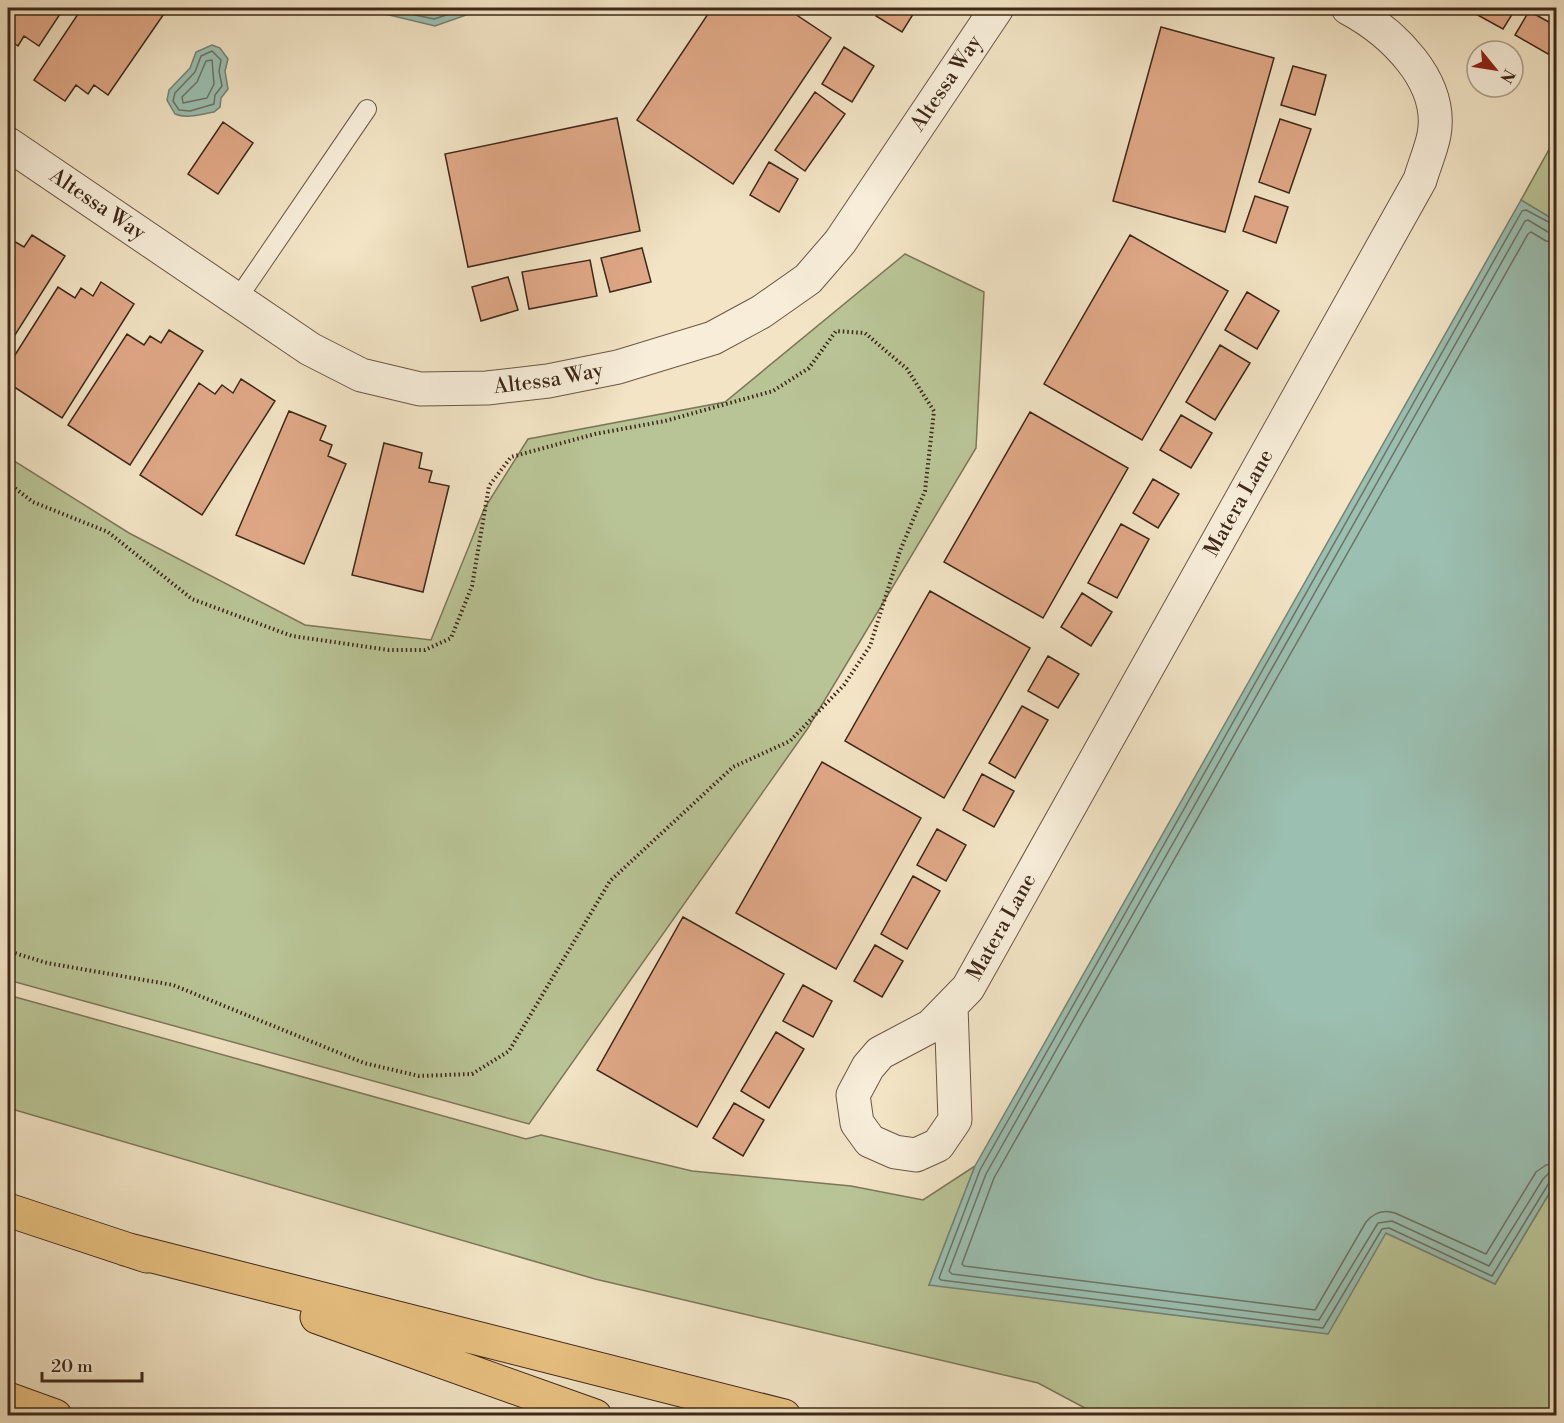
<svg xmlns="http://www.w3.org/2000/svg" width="1564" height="1423" font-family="'Libre Bodoni',serif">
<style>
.green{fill:#b9c496;stroke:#7c7658;stroke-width:1.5}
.water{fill:#9bbfb1;stroke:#768374;stroke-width:1.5}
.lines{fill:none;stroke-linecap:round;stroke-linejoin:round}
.shore{stroke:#6c7465;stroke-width:1.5}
.building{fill:#e0a887;stroke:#3e2819;stroke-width:1.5}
.lane-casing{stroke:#6b5744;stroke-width:20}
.street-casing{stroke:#6b5744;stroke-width:35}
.highway-casing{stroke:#3e2819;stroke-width:35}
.path{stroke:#3e2819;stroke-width:4;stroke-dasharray:1.5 3;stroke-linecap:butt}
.lane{stroke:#f7edd9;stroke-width:18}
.street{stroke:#f7edd9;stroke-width:33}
.highway{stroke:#e9c282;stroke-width:33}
.labels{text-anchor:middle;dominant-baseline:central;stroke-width:4.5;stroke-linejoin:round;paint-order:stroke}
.street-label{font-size:21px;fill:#3e2819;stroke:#f7edd9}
</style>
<rect width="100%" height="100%" fill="#f2e4c5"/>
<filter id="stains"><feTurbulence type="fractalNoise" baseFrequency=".00333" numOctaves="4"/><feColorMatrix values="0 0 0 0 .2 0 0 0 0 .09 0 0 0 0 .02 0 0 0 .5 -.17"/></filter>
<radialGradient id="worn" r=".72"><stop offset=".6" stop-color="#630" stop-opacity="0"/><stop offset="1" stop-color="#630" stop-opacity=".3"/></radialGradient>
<path class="green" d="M1556 137V221L1521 200Z
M905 254 984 292 976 448 808 728 529 1124 8 980V457L129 533 305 625 431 640 484 509 528 439 725 402Z
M8 995 526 1139 541 1135 692 1171 851 1186 923 1200 975 1166 929 1285 1386 1233 1495 1284 1556 1182V1415H1098L1038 1383 595 1279 8 1108Z"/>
<path class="water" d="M360 8H486L435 26Z
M212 45 220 48 228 59 225 71 228 89 221 98 220 107 214 112C202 114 187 119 175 114L167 100 169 90 190 68 196 52Z
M1521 200 1556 221V1182L1495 1284 1386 1233 1328 1334 929 1285 975 1166Z"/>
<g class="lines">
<path class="shore" d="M382 8 434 19 468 8
M212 51 221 60 219 71 222 86 215 95 214 104 190 111 179 110 173 101 175 93 195 72 201 56Z
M212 60 214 84 207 98 183 103 182 97 197 82 206 61Z
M1556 226 1526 210 1522 211 980 1170 939 1278 941 1280 1323 1328 1382 1229 1389 1228 1492 1276 1549 1183 1556 1180
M1556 233 1548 232 1528 220 1525 221 986 1174 949 1271 952 1274 1319 1320 1378 1223 1392 1221 1489 1266 1543 1179 1549 1173 1556 1172
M1556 242 1546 241 1531 232 1528 234 994 1178 962 1264 964 1266 1315 1310 1366 1222C1374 1212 1383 1209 1395 1213L1486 1254 1536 1172 1546 1165 1556 1163"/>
</g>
<path class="building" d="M8 8H64L39 46 24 36 18 46 8 39Z
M82 8H168L108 95 94 85 88 94 76 85 65 101 34 80Z
M712 8H786L831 38 733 184 637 120Z
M881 8H917L902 32 876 16Z
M1465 8H1516L1503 29Z
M1529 11 1556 26V40L1548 54 1515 35Z
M1161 27 1274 58 1225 232 1113 201Z
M844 47 874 66 852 102 822 84Z
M1293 66 1326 75 1315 115 1281 105Z
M815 92 845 114 805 171 775 150Z
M617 118 640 231 468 267 445 154Z
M1280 119 1311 129 1289 193 1259 182Z
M223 122 253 143 218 194 188 174Z
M769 162 798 179 779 212 750 195Z
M1255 196 1288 207 1276 243 1243 231Z
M32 235 65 256 8 346V247L12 240 24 247Z
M1130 235 1228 291 1142 440 1044 384Z
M642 248 651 282 610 292 601 258Z
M590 260 597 296 529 309 522 272Z
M508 277 518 310 481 321 472 287Z
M101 282 134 304 62 418 8 383V366L58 287 75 298 81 288 93 296Z
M1247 292 1279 311 1257 349 1225 330Z
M169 330 203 351 130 465 68 425 127 334 144 345 150 336 161 343Z
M1220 345 1250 363 1215 420 1186 402Z
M241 379 275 401 202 515 140 475 199 383 215 394 222 385 233 393Z
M289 411 326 426 320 440 332 445 328 456 346 464 304 564 236 535Z
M1030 412 1128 468 1043 618 944 562Z
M1181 415 1212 433 1191 468 1160 450Z
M384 443 422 453 419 468 432 471 429 482 449 486 423 592 352 575Z
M1153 479 1179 494 1158 528 1133 513Z
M1121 524 1149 539 1117 598 1088 583Z
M930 591 1030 648 944 798 845 741Z
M1082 593 1112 612 1091 646 1061 627Z
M1048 656 1079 674 1058 708 1028 691Z
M1022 706 1048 720 1015 778 989 763Z
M822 762 921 818 836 969 736 913Z
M982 774 1014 791 994 827 963 810Z
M937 829 966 845 946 881 917 865Z
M913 876 940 891 907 949 881 934Z
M683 917 784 974 697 1127 597 1070Z
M875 945 903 961 882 997 854 981Z
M803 985 832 1001 813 1037 783 1021Z
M776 1032 804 1049 769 1108 741 1091Z
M734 1103 764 1120 743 1156 713 1138Z"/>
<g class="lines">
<g class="lane-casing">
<path id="lane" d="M238 298 367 109"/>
</g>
<g class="street-casing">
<g id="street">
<path id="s1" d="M8 144 310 349 361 375 420 389 487 388 548 381 618 367 713 338 761 312 808 279 840 242 997 8"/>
<path id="s2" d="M951 1006 955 1120 938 1145 916 1155 895 1152 870 1141 857 1123 853 1095 868 1067 880 1053 931 1026 968 988 1420 180C1424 166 1431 150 1434 135 1444 80 1391 31 1348 8"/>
</g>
</g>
<g class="highway-casing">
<path id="highway" d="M8 1210 147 1256
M125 1249 784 1416
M317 1317 595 1416
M8 1399 55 1416"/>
</g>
<path class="path" d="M8 483 33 502 108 532 192 599 292 636 389 650H425L451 638 472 586 489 486 511 457 595 434 665 421 773 391 809 368 836 331 865 333 907 369 934 411 925 491 900 551 870 646 844 685 790 741 733 767 610 881 509 1051 472 1074 419 1076 364 1063 173 985 47 963 8 951"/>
<use href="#lane" class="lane"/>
<use href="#street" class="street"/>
<use href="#highway" class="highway"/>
</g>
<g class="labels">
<g class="street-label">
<text stroke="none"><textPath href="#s1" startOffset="1134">Altessa Way</textPath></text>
<text stroke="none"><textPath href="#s1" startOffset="108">Altessa Way</textPath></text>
<text stroke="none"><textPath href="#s1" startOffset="612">Altessa Way</textPath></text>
<text stroke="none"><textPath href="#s2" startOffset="984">Matera Lane</textPath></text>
<text stroke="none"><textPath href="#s2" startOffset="498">Matera Lane</textPath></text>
</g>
</g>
<rect width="1564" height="1423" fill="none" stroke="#f2e4c5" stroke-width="30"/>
<rect x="9" y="9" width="1546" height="1405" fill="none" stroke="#3e2819" stroke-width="3"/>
<rect x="15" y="15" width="1534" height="1393" fill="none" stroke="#3e2819" stroke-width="1.5"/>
<g transform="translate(1495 69) rotate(120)"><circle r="28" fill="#f7edd9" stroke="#ad9e8c" stroke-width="1.5"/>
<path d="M0-4.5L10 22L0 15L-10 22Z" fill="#8f2418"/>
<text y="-9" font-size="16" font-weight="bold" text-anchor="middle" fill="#3e2819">N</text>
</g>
<path d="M42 1372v9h100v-9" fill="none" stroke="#3e2819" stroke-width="3"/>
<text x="51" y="1372" font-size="18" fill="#3e2819" stroke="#f7edd9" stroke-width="4.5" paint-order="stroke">20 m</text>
<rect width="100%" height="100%" filter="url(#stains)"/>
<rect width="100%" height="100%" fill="url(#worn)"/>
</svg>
